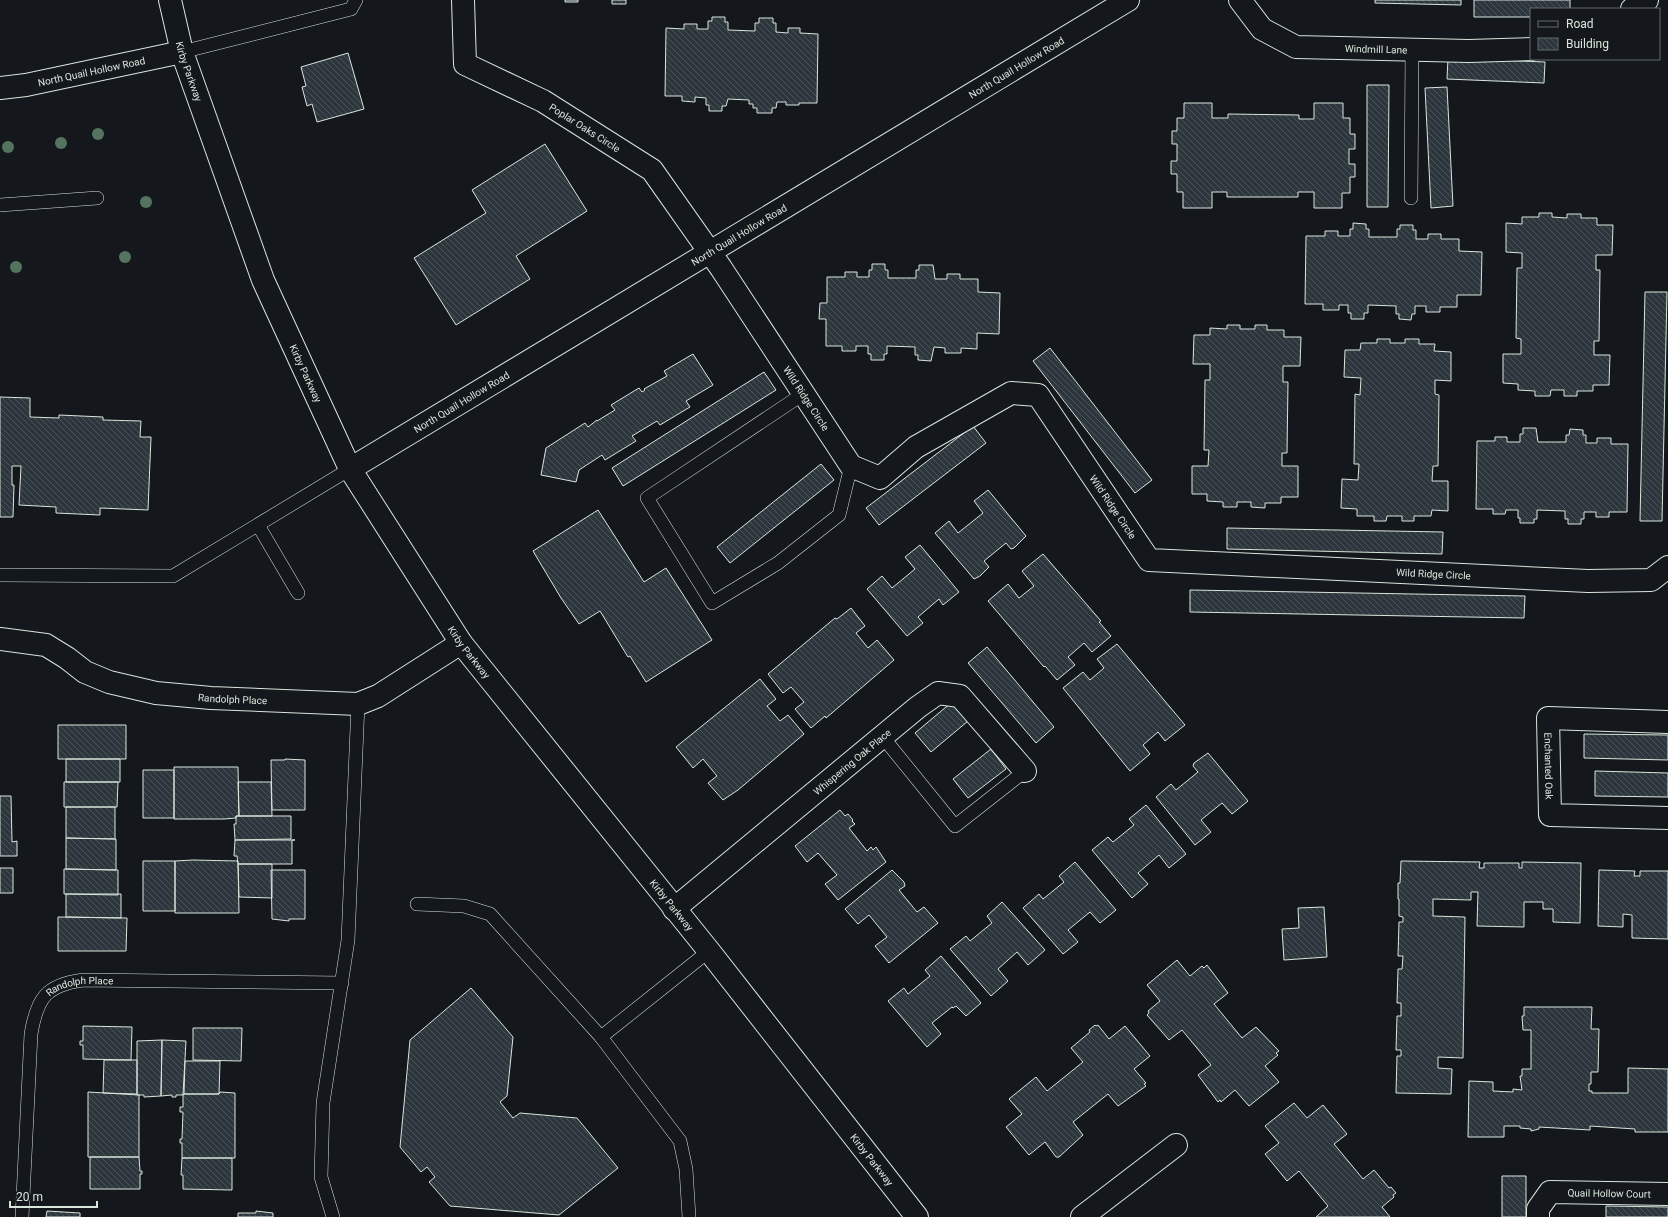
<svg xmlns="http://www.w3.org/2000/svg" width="1668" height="1217" font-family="Roboto,sans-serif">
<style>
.building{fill:url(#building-back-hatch);stroke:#d8e6dc}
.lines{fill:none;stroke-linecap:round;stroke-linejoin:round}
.service-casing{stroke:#d8e6dc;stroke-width:14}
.minor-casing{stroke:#d8e6dc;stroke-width:24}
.tertiary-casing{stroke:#d8e6dc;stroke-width:24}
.secondary-casing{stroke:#d8e6dc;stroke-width:24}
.service{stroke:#14181c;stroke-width:13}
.minor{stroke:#14181c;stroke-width:22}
.tertiary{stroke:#14181c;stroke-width:22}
.secondary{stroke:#14181c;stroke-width:22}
.tree{fill:#55745f}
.labels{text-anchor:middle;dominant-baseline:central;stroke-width:3;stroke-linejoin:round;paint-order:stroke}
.street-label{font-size:10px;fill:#d8e6dc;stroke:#14181c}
</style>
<defs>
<pattern id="building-back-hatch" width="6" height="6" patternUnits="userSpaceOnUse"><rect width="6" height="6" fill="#2c363c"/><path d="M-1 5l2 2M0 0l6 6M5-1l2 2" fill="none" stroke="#4a5358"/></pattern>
</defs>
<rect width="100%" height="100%" fill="#14181c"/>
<path class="building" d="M565 0H578V2H565Z
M612 0H626V4H612Z
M1375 0H1461V5L1375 3Z
M1474 0H1570V9H1531V17H1474Z
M712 17H725V22H728V30L755 31V23H759V18H773V23H776V32L788 33V28H800V33L818 34 817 103H799V105H786V102H777L776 108H772V113H757V108H753V104H749V100L728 99 726 106H722V111H709V105H706V98L695 97V102L682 101V96H665L666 28 684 29V24H697V29H708V21H712Z
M348 53 364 109 317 122 312 104 307 106 302 87 306 86 301 67Z
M1448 58 1545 62 1544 83 1447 79Z
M1367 85H1389L1388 207H1367Z
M1447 87 1453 206 1431 208 1425 88Z
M1184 103H1212V118H1228V114L1299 115V119H1314V103H1343V118H1350V134H1355V149H1349V164H1355V177H1350V193H1342V208H1314V192H1298V197H1227V192H1212V208H1183V192H1177V174H1171V161H1177V144H1172V131H1177V118H1184Z
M545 144 587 211 516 256 530 279 456 325 414 258 486 213 472 190Z
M1539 213H1552V217L1567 218V214H1581V218H1597V225H1613L1612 255H1596V270H1600L1599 341H1594V355H1610L1609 385H1593V391H1577V396H1564V390H1551L1550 396H1535V391L1518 390V384L1503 383V354H1521V339L1516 338 1517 268H1522V253L1506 252V223L1522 224V217H1539Z
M1353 223 1366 224V229H1369V237H1397V229H1400V225H1413V230H1416V239H1428V234H1441V239H1459V251L1482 252 1481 295H1457V307H1440V312H1426V306H1415V314H1412L1411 320 1399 319V314H1396V306L1368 305V313H1364V319H1351V313H1348V305H1339V310H1323V304H1305L1306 236H1325V231H1338V236H1350V229H1353Z
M872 264H885V270H888V278H916V270H919V265H933L935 279H947V274H960V279H978V292L1000 293 999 334 977 333V349L961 348V353H945V348L934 347 931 361 918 360V355H915V347L887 346V354H884V360H871V354H868V346H856V351H842V346H826V319H819L820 303H827V277H845V272H857V277H869V270H872Z
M1645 292H1667L1662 521H1640Z
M1227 325H1240V329H1255V325H1267V330H1284V337H1301L1300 366H1283V382H1288L1287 453H1282V466H1298V497H1281V503H1265V508L1251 507V502H1237V507H1223V502L1207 501V494H1192V466H1208L1209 450H1204L1205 380H1210V364H1193L1194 335H1210V328L1227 329Z
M1377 339H1390V343H1405V339H1419V344H1435L1434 351 1451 352V381L1435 380V394L1439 395 1438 466H1433L1432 481H1448V511L1432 510 1431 516H1414V521H1402V516H1387L1386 521H1374V516H1357V509L1341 508 1342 479 1358 480 1359 464H1354L1355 394 1360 395 1361 378 1344 377 1345 350H1360L1361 343H1377Z
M1050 348 1152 480 1135 493 1033 361Z
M693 354 713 385 686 401 690 407 660 425 657 421 632 436 636 441 605 460 602 455 579 470 576 482 541 475 546 448 585 423 588 427 597 420V421L615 410 611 405 639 388 642 392 645 390 644 389 667 376 664 371Z
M764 372 776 390 623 486 612 468Z
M0 397 30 398V417L59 418V415L103 417V420L141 421 140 437H151L148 510 100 508V515L56 513V507L19 505 21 466H12V485H14L13 517H0Z
M973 426 986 443 879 525 866 508Z
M1523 428H1536L1538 442H1566V435H1569L1570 429 1583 430V435H1586V443H1597V438H1611V444H1628L1627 512H1609V517H1596V512H1584V519H1581V524H1568V519H1565V511L1537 510V519H1534V523H1520V518H1518V510H1506L1505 514H1493V509H1476L1477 441H1495V437H1507V442H1520V434H1523Z
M821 464 834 480 730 563 717 547Z
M988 490 1026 536 1014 548 1011 549 1006 543 984 561 989 567 980 576 974 579 935 533 949 521 958 533 983 513 974 501Z
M598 510 644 582 666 568 712 640 646 682 630 656 628 657 600 611 579 624 561 598 533 551Z
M1227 528 1443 532 1442 554 1227 549Z
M920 545 959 592 943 605 939 599 918 617 923 623 907 636 867 589 882 576 892 588 915 569 905 557Z
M1043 554 1101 621 1099 622 1111 636 1092 652 1084 643 1068 657 1075 665 1057 680 1045 666 1044 667 988 601 1008 584 1019 598 1034 586 1022 571Z
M1190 590 1525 596 1524 618 1190 612Z
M851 608 865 626 856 633 868 648 877 640 894 660 826 718 825 716 811 728 795 709 804 702 791 687 783 693 768 674 835 618 837 619Z
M1117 644 1185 725 1165 741 1158 732 1143 745 1150 754 1130 771 1063 688 1083 672 1090 680 1104 668 1097 659Z
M987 647 1054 727 1036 743 968 663Z
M760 679 776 699 767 706 780 721 788 715 804 734 738 790 723 800 708 783 717 776 703 759 693 768 676 747Z
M952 702 968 721 931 752 915 733Z
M58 725H126V759H58Z
M1584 734 1668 735V760L1584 758Z
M991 749 1006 769 968 798 953 779Z
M1208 753 1248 801 1232 814 1222 803 1201 820 1211 832 1195 845 1156 797 1171 784 1176 790 1198 772 1193 766 1194 763Z
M66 759H120V782H66Z
M285 759 305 760V810H272L271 760H285Z
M174 767H238L239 816H236V818L224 819H174Z
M143 770H174V818H143Z
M1595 771 1668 773V797L1595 796Z
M64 782H118L117 807H64Z
M238 782H271L272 816H239Z
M0 796H11L12 842 17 841V856H0Z
M1146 805 1186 854 1169 868 1159 855 1138 873 1148 884 1132 898 1092 850 1108 837 1113 842 1134 825 1129 819Z
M66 807H115V839L66 838Z
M840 810 845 816 848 814 853 820 852 821 855 824 849 828 867 851 871 847 873 850 876 847 886 862 838 900 825 884 837 875 818 853 807 862 795 846Z
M236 816H291V839L235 840 234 824H236Z
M66 838 116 839V870L66 869Z
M235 840H295H292V864H238L237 856H234Z
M193 860 238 861 239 913H175V861Z
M143 861H175V911H143Z
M1401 861 1480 862 1479 868H1484V863H1519V868H1522V862L1581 863 1580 923 1553 922V909H1543V902H1524V927L1477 926 1478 892H1471V900L1433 899V916L1465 917 1463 1058 1438 1057V1068L1452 1069 1451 1094 1396 1093 1397 1056H1401V1050H1396L1397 1016H1401V1003H1397L1398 969H1402L1403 956H1398L1399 922H1403V917L1399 916V899H1398V883H1400Z
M1075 862 1116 910 1100 923 1090 912 1068 930 1078 942 1063 954 1023 908 1039 894 1043 899 1064 882 1059 876Z
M238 864H272V898L239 897Z
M0 868H13V893H0Z
M64 869 118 870V895L64 894Z
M271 870H305V919H289V921L272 919Z
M892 870 904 882 905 886 899 890 917 912 924 907 938 923 889 963 875 946 887 937 869 915 858 924 845 909Z
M1599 870 1635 871 1634 876H1640V871H1668V939L1632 938V915L1623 914V927L1598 926Z
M66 894H121V918L66 917Z
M1002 902 1045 950 1028 965 1017 952 998 969 1008 981 991 996 950 949 966 936 970 941 992 923 987 916Z
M1324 907 1327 957 1284 960 1282 929 1299 928 1298 908Z
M58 917 127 918 126 951H58Z
M941 956 981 1003 966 1016 956 1006 953 1008 952 1007 932 1023 941 1034 927 1047 888 1001 904 988 908 994 930 976 925 970Z
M1177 960 1190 976 1202 966 1204 968 1207 965 1228 993 1214 1004 1242 1038 1256 1027 1279 1051 1276 1053 1278 1055 1265 1066 1279 1082 1249 1106 1235 1090 1221 1102 1220 1100 1218 1102 1198 1075 1211 1065 1182 1030 1169 1040 1147 1015 1149 1013 1148 1011 1160 1001 1147 985Z
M471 988 513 1037 507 1096 500 1102 513 1118 520 1113 577 1118 618 1168 559 1215 450 1206 429 1182 435 1177 427 1167 421 1172 400 1147 410 1040Z
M1524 1007H1592L1591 1029H1599L1598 1072H1591V1084H1589V1091H1592V1093H1628V1068L1668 1069V1132H1635V1129L1590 1126V1130L1539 1127V1129L1531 1131V1129L1520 1128V1126H1504V1137H1468L1469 1081 1493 1082V1091L1513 1092V1089L1522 1090 1520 1076H1522V1069H1531V1030H1523L1522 1016H1524Z
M1095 1025 1096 1026 1098 1025 1109 1039 1125 1026 1150 1056 1134 1069 1146 1083 1144 1084 1146 1086 1118 1106 1108 1094 1073 1122 1083 1135 1059 1157H1056L1045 1142 1029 1155 1006 1127 1022 1114 1009 1099 1036 1077 1047 1091 1083 1062 1071 1048 1090 1032 1089 1030Z
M83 1026 132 1027 131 1060 83 1059V1045H80V1041H83Z
M193 1028H242L241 1061 193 1060Z
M162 1040 186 1041 183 1095H176V1097H172V1095L161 1096Z
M162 1040 161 1096 144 1097V1095H137V1041Z
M104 1060H137V1094L103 1093Z
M185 1061H220L219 1094H184Z
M88 1092 139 1095V1157H88Z
M220 1092 235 1093V1158H182V1143H180V1139H182L183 1112H180V1107H183V1094H219Z
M1294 1103 1307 1118 1323 1105 1347 1134 1334 1144 1363 1179 1374 1170 1389 1188 1391 1187 1396 1193 1393 1195 1394 1197 1382 1207 1390 1217H1316L1328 1206 1299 1171 1287 1181 1265 1154 1279 1143 1265 1126Z
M90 1157H139L140 1171H142V1174H140V1189H90Z
M182 1158H232V1190L183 1189V1175H181Z
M1502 1176H1526V1217H1502Z
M1606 1206 1668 1207V1217H1606Z
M47 1211 80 1213V1217H46Z
M256 1211 273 1213V1217H238V1213H256Z"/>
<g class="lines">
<g class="service-casing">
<g id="service">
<path d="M182 52 351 9 356 0"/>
<path d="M1411 198 1412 50"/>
<path d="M0 205 97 198"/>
<path d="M803 394 647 498 712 603 778 563 839 515 851 466"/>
<path d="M258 525 298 593"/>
<path d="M0 575 173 576 350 469"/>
<path d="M882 736 955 826 1025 771"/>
<path d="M417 904 464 906 490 914 601 1037 709 951"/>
<path d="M601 1037 680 1141 686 1169 689 1217"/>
<path id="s1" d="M22 1217 31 1034C37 998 46 985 83 980L342 983"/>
<path d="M333 1217 321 1177 323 1103 348 940 358 704"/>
</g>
</g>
<g class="minor-casing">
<g id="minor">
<path id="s2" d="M463 0 465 64 543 101 652 170 721 268 851 466 880 478 916 447 1011 393 1038 395 1149 560 1588 581 1651 580 1668 567"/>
<path id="s3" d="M1240 0 1262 29 1296 47 1469 51 1531 49"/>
<path d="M1632 9 1647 0"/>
<path id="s4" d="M350 469 1128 0"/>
<path id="s5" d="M0 639 46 645 67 658 85 672 109 682 156 693 211 698 358 704 378 696 461 643"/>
<path id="s6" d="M1668 722 1548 718 1550 815 1668 818"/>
<path id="s7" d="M674 909 918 707 938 693 960 696 1025 771"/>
<path d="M1082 1217 1176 1145"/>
<path id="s8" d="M1538 1217V1209L1550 1192 1668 1194"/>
</g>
</g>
<g class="tertiary-casing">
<g id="tertiary">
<path id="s9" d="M0 88 26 85 182 52"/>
</g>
</g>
<g class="secondary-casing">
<g id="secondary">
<path id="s10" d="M170 0 182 52 263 280 350 469 461 643 709 951 917 1217"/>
</g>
</g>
<use href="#service" class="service"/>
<use href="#minor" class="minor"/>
<use href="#tertiary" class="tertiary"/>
<use href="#secondary" class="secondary"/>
</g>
<g class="tree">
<circle cx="98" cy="134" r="6"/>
<circle cx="61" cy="143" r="6"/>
<circle cx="8" cy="147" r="6"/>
<circle cx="146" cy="202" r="6"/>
<circle cx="125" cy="257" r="6"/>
<circle cx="16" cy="267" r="6"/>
</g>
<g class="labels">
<g class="street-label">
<text stroke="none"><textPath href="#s3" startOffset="155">Windmill Lane</textPath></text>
<text stroke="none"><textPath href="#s4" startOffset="778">North Quail Hollow Road</textPath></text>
<text stroke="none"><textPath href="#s9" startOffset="93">North Quail Hollow Road</textPath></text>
<text stroke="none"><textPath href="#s10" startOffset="74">Kirby Parkway</textPath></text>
<text stroke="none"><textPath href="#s2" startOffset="200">Poplar Oaks Circle</textPath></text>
<text stroke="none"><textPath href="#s4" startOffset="454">North Quail Hollow Road</textPath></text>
<text stroke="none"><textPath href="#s10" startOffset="398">Kirby Parkway</textPath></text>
<text stroke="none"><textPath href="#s2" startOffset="555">Wild Ridge Circle</textPath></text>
<text stroke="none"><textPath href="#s4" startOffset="130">North Quail Hollow Road</textPath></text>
<text stroke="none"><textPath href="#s2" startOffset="986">Wild Ridge Circle</textPath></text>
<text stroke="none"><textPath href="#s2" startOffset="1335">Wild Ridge Circle</textPath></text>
<text stroke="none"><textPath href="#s10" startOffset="722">Kirby Parkway</textPath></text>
<text stroke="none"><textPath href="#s5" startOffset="245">Randolph Place</textPath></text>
<text stroke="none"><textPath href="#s7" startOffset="231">Whispering Oak Place</textPath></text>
<text stroke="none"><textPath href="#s6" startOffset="168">Enchanted Oak</textPath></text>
<text stroke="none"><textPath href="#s10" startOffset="1046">Kirby Parkway</textPath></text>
<text stroke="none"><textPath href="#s1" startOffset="262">Randolph Place</textPath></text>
<text stroke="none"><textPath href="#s10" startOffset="1370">Kirby Parkway</textPath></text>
<text stroke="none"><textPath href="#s8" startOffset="88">Quail Hollow Court</textPath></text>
</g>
</g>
<rect x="1530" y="8" width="130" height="52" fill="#14181c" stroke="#626a69"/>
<rect x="1538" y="21" width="20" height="6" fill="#14181c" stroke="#626a69"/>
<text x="1566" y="28" font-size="12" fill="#d8e6dc">Road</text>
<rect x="1538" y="38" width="20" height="12" fill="url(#building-back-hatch)" stroke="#626a69"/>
<text x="1566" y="48" font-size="12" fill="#d8e6dc">Building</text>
<path d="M10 1201v6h87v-6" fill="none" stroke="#d8e6dc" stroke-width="2"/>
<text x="16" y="1201" font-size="12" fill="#d8e6dc" stroke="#14181c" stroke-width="3" paint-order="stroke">20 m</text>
</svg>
